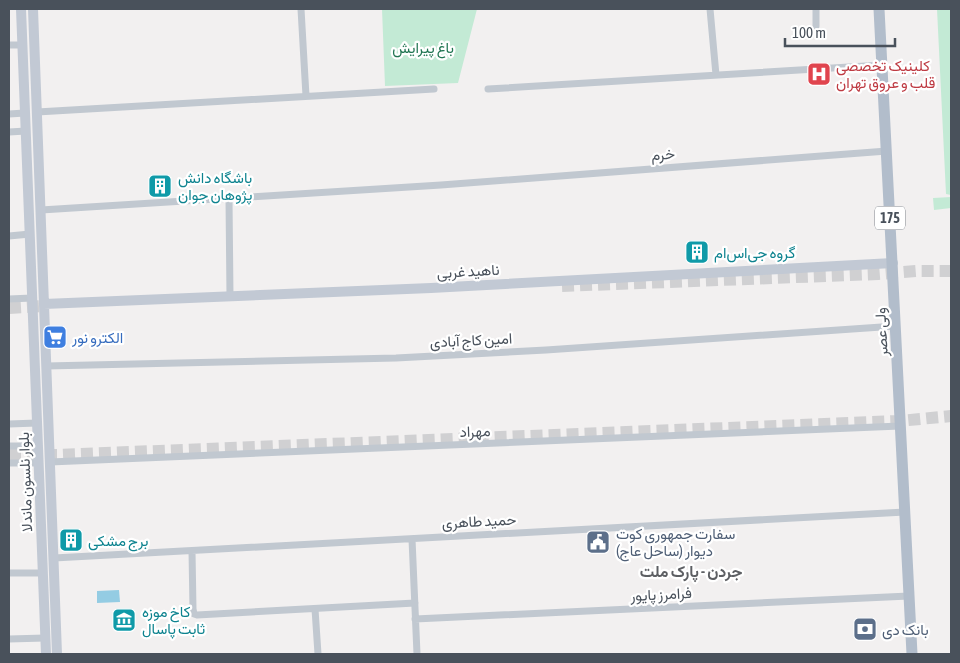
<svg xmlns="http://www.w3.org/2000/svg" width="960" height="663" font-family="'Asap Condensed',Vazirmatn,sans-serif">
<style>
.green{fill:#c3ead5}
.water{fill:#94cce3}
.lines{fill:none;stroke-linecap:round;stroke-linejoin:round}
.trunk-tunnel{stroke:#d0d0d2;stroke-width:12;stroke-dasharray:12 6;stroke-linecap:butt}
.minor{stroke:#c1c8d0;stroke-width:7}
.secondary{stroke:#c2c9d4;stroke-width:10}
.primary{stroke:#b2bdcb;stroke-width:11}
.labels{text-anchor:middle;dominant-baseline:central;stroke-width:4.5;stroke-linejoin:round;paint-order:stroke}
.shield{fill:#fff;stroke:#80858c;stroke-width:1}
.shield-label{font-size:14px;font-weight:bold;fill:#49515b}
.park-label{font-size:15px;fill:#217552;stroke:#fff}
.health-label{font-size:15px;fill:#be3a42;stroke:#fff;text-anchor:start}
.street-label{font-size:15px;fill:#49515b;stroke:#fff}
.culture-label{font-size:15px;fill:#0d838f;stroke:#fff;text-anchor:start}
.shop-label{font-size:15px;fill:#366cbe;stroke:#fff;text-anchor:start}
.service-label{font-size:15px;fill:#4e5e75;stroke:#fff;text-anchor:start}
.neighbourhood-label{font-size:16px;font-weight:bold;fill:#5d5f63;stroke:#fff}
</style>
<rect width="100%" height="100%" fill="#f2f0f0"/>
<path class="green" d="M382 9H477L458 83 385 86Z
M937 9H951V195L946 194Z
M951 197V208L934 210 933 198Z"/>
<path class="water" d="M119 590 120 602 97 603V591Z"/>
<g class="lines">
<path class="trunk-tunnel" d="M562 286 878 274 917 271H951
M9 308 44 306
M9 455H57L899 421 951 416"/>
<path class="minor" d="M301 9 306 96
M710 9 716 75
M816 9V26
M9 45H23
M488 89 882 65
M37 112 434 89
M9 114 25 113
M9 132 26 131
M229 199 230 296
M41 210 441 185 887 151
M9 236 30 234
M9 299 32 298
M46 366 396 358 546 350 896 326
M9 424 37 423
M9 446H38
M50 462 900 426
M9 463H39
M412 539 417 654
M192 551 193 609 194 614 197 615 415 603
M54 558 905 512
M9 573H43
M315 609 318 654
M415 619 909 596
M9 639 45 638"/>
<path class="secondary" d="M21 9 46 654
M33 9 57 654
M44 304 431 288 893 263"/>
<path class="primary" d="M879 9 912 654"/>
</g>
<defs>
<g id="hospital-square" transform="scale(1.25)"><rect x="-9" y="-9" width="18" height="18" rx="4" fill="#e0444e" stroke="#fff"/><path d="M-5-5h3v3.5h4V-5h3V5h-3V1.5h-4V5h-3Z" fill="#fff"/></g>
<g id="building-square" transform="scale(1.25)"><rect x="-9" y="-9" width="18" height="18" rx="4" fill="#0f9aa8" stroke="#fff"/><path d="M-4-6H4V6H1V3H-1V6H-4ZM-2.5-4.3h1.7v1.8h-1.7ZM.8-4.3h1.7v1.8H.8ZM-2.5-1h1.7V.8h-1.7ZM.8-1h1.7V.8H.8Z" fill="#fff"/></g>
<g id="supermarket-square" transform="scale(1.25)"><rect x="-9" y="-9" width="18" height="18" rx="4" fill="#3f7fe0" stroke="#fff"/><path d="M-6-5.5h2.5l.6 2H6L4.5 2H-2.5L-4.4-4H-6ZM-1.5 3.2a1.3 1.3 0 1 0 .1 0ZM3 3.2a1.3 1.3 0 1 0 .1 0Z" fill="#fff"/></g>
<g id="civic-square" transform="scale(1.25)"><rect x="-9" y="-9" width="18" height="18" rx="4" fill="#5c6f8a" stroke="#fff"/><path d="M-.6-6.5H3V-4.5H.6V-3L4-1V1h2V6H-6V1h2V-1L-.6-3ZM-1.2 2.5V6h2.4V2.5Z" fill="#fff"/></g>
<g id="museum-square" transform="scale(1.25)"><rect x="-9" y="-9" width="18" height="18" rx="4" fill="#0f9aa8" stroke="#fff"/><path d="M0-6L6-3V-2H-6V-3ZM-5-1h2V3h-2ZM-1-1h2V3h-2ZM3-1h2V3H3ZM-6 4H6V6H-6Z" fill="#fff"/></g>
<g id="bank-square" transform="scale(1.25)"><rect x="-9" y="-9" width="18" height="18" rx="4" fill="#5c6f8a" stroke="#fff"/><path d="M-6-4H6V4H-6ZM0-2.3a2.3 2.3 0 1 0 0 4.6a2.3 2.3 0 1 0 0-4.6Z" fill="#fff"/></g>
</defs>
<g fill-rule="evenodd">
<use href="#hospital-square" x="819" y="74"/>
<use href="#building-square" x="160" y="186"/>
<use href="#building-square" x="697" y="252"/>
<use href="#supermarket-square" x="55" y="337"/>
<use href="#building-square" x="71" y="540"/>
<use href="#civic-square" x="598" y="542"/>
<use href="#museum-square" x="124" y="620"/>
<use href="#bank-square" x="865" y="629"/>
</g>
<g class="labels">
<rect class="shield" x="875" y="206.5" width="30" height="23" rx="4"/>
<g class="shield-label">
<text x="890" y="218">175</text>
</g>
<g class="park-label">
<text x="423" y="47">باغ پیرایش</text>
</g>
<g class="health-label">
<text x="836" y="65">کلینیک تخصصی<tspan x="836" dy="17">قلب و عروق تهران</tspan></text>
</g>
<g class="street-label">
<text transform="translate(663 154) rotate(-4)">خرم</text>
<text transform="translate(468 271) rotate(-3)">ناهید غربی</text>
<text transform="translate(881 332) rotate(-93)">ولی عصر</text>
<text transform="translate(471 340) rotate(-3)">امین کاج آبادی</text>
<text transform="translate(475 431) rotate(-2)">مهراد</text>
<text transform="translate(25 482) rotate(-92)">بلوار نلسون ماندلا</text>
<text transform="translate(479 521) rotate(-3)">حمید طاهری</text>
<text transform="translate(661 594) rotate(-3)">فرامرز پایور</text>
</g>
<g class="culture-label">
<text x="178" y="177">باشگاه دانش<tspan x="178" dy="17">پژوهان جوان</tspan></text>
<text x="714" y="252">گروه جی‌اس‌ام</text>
<text x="88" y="540">برج مشکی</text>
<text x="142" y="611">کاخ موزه<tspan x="142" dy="17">ثابت پاسال</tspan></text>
</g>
<g class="shop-label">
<text x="72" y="337">الكترو نور</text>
</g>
<g class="service-label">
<text x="616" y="533">سفارت جمهوری کوت<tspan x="616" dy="17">دیوار (ساحل عاج)</tspan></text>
<text x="882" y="629">بانک دی</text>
</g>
<g class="neighbourhood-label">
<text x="691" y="571">جردن - پارک ملت</text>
</g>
</g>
<rect width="960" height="663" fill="none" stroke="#49515b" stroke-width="20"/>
<path d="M785 38v8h110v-8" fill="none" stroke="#49515b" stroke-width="2.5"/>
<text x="792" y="38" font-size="15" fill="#49515b" stroke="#ffffff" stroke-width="4" paint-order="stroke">100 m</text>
</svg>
